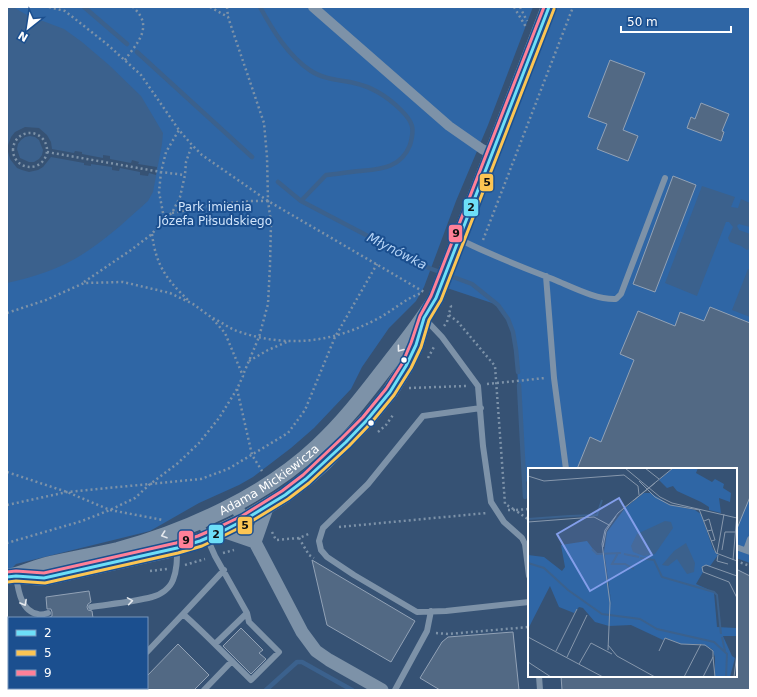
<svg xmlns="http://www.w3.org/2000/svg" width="757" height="697" font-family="'DejaVu Sans',sans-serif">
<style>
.green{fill:#2f66a5}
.water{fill:#3b618d}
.pier{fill:#365274;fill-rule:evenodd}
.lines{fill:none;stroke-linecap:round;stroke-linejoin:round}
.stream{stroke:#3b618d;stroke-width:4.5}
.building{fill:#526984;stroke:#92a2b6}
.path{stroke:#7d92a8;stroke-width:2.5;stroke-dasharray:2 3;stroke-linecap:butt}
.service{stroke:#7d92a8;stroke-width:6}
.pedestrian{stroke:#7d92a8;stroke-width:10}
.minor{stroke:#7d92a8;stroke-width:13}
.tertiary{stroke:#7d92a8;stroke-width:16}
.bus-1-casing{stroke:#1b4f8f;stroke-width:6}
.bus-2-casing{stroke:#1b4f8f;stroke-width:6}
.bus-3-casing{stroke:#1b4f8f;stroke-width:6}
.bus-1{stroke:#6ddff8;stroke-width:3}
.bus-2{stroke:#fcc553;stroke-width:3}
.bus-3{stroke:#ff8098;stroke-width:3}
.oneway{stroke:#e5e9ee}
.bus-dot{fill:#fff;stroke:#1b4f8f;stroke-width:1.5}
.labels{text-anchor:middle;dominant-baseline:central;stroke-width:4;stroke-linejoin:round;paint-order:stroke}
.park-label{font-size:12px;fill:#cfe3fa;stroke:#1b4f8f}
.street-label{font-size:12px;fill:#fff;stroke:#1b4f8f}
.water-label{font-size:13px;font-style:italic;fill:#b5d3f5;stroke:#1b4f8f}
.inset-river{fill:none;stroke:#3b618d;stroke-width:2}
.inset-road{fill:none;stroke:#8697ac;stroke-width:1}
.view{fill:#839eea;fill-opacity:0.15;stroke:#839eea;stroke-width:2}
.inset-edge{fill:none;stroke:#fff;stroke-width:2}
.line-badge{stroke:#1b4f8f;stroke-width:1.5}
.pale-badge-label{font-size:11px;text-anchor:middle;font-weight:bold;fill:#111}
</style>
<rect width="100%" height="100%" fill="#365274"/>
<path class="green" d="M7 7H533L488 125 456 201 424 287 416 301 389 328 362 367 351 389 332 409 314 428 291 448 253 477 239 485 199 503 150 531 16 564 7 573Z
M549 7H750V563L736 558V469H529V482L524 481 516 350 513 332 508 319 498 305 441 286Z"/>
<path class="water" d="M7 7H13L27 15 64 29 82 42 109 65 141 96 163 133 162 144 153 192 148 201C129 218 110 236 89 250 65 267 35 277 7 283Z
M702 186 735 197 731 207 738 208 741 199 750 203V227L739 224 737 226 739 230 750 234V249L747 250 741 246 730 242 728 238 733 227 729 222H726L697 296 665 283Z
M748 269 750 270V317L732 310Z"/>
<path class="pier" d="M25 127 39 128 47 135 51 142 52 149 74 153 75 151 82 152V154L103 158V155L110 156V159L131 163 132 160 139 162 138 164 157 167 156 175 149 173 148 176 140 175V172L120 168 119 171 112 170V167L91 164V166L84 165V163L51 157 43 167 38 170 29 172 22 170 17 168 10 159 7 148 11 137 15 132ZM30 136 35 137 39 140 43 150 42 155 39 159 34 162H29L20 158 17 149 18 144 21 140 25 137Z"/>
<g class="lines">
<path class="stream" d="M84 7 127 44
M260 7C272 29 288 56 311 71 323 79 340 80 354 83 373 87 388 97 401 110 413 122 415 128 410 145 401 168 381 169 360 171 349 172 337 174 326 175L301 201
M137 52 252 157
M278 182 301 201 429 268 472 284 498 305 508 319 513 332 516 350 518 372
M519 385 525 497
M266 690 297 662H302L352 690"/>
</g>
<path class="building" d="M610 60 645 73 623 130 638 136 628 161 597 149 607 124 588 117Z
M701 103 729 114 722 131 724 132 721 141 687 128 691 117 695 119Z
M673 176 696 185 655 292 633 284Z
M710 307 750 323V497L736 531V469H577L590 437 601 442 634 360 620 354 638 311 675 326 680 312 704 321Z
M312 560 415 621 391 662 327 625Z
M736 569 750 576V690H562L561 676H736Z
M89 591 91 602 88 604 87 607 88 610 92 611 93 618H48L52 616V612L51 609H47L46 597Z
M241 628 263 650 259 653 266 659 251 674 223 646Z
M513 632 519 690H440L420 678 442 642 448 637Z
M178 644 209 675 194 690H147V676Z"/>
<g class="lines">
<path class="path" d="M49 7 65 11 108 45 141 75 179 130 192 145 202 155 268 201 424 292
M210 7 228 17 264 123 267 157 268 201 271 223 270 265 268 304 259 337 243 375
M227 7 228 17
M514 7 526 27
M520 7 527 21
M125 60C133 48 149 33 141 17 139 13 136 10 133 7
M13 150a17 17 0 1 1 34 0a17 17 0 1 1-34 0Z
M47 152 161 172 185 175
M172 213C204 207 234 200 267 201
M164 218 159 192 161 172 166 152 179 130
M152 234C156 266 167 280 189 301
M483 240 573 7
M84 282 131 250 152 234 164 218 172 213 180 197 185 175 186 162 192 145
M7 313 46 300 84 283 123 282 170 293 193 304 211 317 225 333 243 376 237 389 219 418 199 443 178 463 149 485 135 498 110 510 82 521 7 543
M449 315 458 322 495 366 505 504 515 510 529 509
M213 318C221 322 229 328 237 331 285 348 331 343 375 320 392 312 405 298 422 293
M444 326 447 322 451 306 449 305
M428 358 435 345
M249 361 268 350 289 341
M487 384 545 378
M409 388 466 386
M237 389 252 455 262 471
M378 432 386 425 393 415
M7 472 67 492 110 510 163 520
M7 505 67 492 201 479 228 469 288 433 305 410 335 337 377 264
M508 510H515L529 520
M339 527 487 513
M272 532 276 540 299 538 311 533
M299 538 309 555 314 558
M223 553 234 550
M736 561 750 566
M185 565 205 559
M150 571 167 569
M436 633 448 634 529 627"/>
<path class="service" d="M459 239C490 255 522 267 555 280 572 287 597 300 616 299L621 294 665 178
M546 276 554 378 566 469
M424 318 442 337 478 386 483 446 491 502 504 522 522 538 525 544 529 576
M481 408 423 416 368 484 323 528 319 541 321 550 327 557 354 575 417 612 446 611 529 602
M200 522 215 556 247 613 215 644
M736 547 750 552
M746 550 750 539
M224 570 183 614C207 635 228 658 251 680L279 652 249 622 247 613
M16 576C18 589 21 612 38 614 41 615 45 614 48 613
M91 607C111 604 133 602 152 597 161 595 170 588 173 580 177 570 177 560 177 549
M147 652 183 614
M539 676 540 690
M204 690 232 661
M395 690 427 631 431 611"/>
<path class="pedestrian" d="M313 7 449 126 482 149 492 154"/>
<path class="minor" d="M235 504 302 632 316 651 329 660 382 690
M223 531 255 542
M255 542 268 505"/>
<g class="tertiary">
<path d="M21 576 44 578 165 551 200 541 244 520 285 495 306 479 324 463 367 420 390 392 406 366 416 345 421 328"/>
<path id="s1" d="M7 577C22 575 35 567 50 564 73 559 96 555 118 550 188 531 265 496 318 446 342 424 363 397 383 371 401 347 421 324 436 298L549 7"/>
</g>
<g class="bus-1-casing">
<path id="bus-1" d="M7 577 16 576 44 578 177 548 200 541 223 531 244 520 285 495 306 479 346 442 367 420 390 392 406 366 416 345 424 318 436 298 549 7"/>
</g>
<g class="bus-2-casing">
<path id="bus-2" d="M8 582 16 581 45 583 178 553 202 546 225 535 247 524 288 499 309 483 349 446 371 423 394 395 411 368 421 347 429 320 441 300 554 9"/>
</g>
<g class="bus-3-casing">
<path id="bus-3" d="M7 572 16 571 44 573 176 543 198 536 221 526 242 516 282 491 303 475 342 438 363 417 386 389 402 364 411 343 420 316 431 296 544 7"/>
</g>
<use href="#bus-1" class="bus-1"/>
<use href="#bus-2" class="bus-2"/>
<use href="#bus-3" class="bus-3"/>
</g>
<defs><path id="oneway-chevron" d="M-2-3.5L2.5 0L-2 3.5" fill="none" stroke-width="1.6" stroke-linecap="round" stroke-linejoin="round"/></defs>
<g class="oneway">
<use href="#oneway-chevron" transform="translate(400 349) rotate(127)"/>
<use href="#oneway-chevron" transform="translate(164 535) rotate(161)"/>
<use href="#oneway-chevron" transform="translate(130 601) rotate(-9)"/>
<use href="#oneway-chevron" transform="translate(24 603) rotate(61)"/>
</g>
<g class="bus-dot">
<circle cx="404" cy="360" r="3.5"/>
<circle cx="371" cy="423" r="3.5"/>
</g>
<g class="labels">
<g class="park-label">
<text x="215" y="207">Park imienia<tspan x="215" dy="14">Józefa Piłsudskiego</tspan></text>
</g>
<g class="street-label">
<text stroke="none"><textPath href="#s1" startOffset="282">Adama Mickiewicza</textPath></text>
</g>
<g class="water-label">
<text transform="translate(397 251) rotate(27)">Młynówka</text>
</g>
</g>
<g transform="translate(528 468)">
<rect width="209" height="209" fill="#365274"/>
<path d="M145 0H170L168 5 184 14 187 11 196 16 195 20 203 25 202 34 191 30 193 45 181 42V39L173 34 149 23 145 18 139 20 131 12ZM116 25H123L142 37 167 42 173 46 185 81 190 87 182 98H174L175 104 168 116 186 124 189 159 208 160V168H195L204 188 207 190 202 209H187V189L184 181 173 176H153L137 170 135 172 103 157 81 158 67 154 55 140 51 139 46 145 31 139 22 118 0 161V87L16 89 34 103 37 99 33 77 59 73 68 85H75L84 139 76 84 79 64 97 40Z" fill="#2f66a5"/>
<path d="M137 53 143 54 145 60 127 86 116 88 105 84 103 78 109 66ZM158 75 167 95 166 104 159 106 149 91 140 98 134 97 146 83Z" fill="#3b618d"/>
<path class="inset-river" d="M41 48 69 47 74 32M0 51 41 48M64 81 69 86 93 85M90 85 84 96H97L106 101M96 86 111 89M112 90 126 92 134 109 186 124 189 127 193 166M0 95 16 100 40 122 74 146 112 151 129 161 186 174 199 186 198 209M194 169 197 183"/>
<path class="inset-road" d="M97 0 132 29 144 35 209 50M117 0 131 11M0 8 16 13 96 7 110 18 111 27M111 13 127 29 142 37 172 42M105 33 127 15M171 41 188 85 209 93M176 53 181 51 184 62 179 63M0 54 66 49 81 57M183 73 187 72 184 62M75 79 78 63 88 48M194 82 197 64H209M189 86 196 46M190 87 189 93 200 96M205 92 209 46M209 108 178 97 174 99 175 104 201 114 209 130M0 169 75 209M80 177 89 188 127 209M80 182 82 135 74 76 77 62 90 45 145 0M28 183 49 141M131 183 137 170 153 176 177 177 185 183V189M39 189 59 147M185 189 187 209M0 194 23 209M51 196 63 175 84 186M156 209 173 176M175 209 185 189M206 209 209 185"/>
<path class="view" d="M91 30 124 87 62 123 29 66Z"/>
<rect width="209" height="209" class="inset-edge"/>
</g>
<g class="line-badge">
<rect x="479" y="173" width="15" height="19" rx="4" fill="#fcc553"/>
<rect x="463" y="198" width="16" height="19" rx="4" fill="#6ddff8"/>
<rect x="448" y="224" width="15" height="19" rx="4" fill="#ff8098"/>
<rect x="237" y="516" width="16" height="19" rx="4" fill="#fcc553"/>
<rect x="208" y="524" width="16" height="20" rx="4" fill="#6ddff8"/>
<rect x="178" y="530" width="16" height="19" rx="4" fill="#ff8098"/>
</g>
<g class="pale-badge-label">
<text x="487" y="186">5</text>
<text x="471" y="211">2</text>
<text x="456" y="237">9</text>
<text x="245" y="529">5</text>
<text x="216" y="538">2</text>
<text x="186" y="544">9</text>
</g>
<rect width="757" height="697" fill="none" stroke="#ffffff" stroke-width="16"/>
<rect x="8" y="617" width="140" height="72" fill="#1b4f8f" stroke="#7695bc"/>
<rect x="16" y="630" width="20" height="6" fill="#6ddff8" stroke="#7695bc"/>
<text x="44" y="637" font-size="12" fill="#ffffff">2</text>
<rect x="16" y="650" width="20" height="6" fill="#fcc553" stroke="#7695bc"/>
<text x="44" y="657" font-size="12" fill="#ffffff">5</text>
<rect x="16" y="670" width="20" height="6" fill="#ff8098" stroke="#7695bc"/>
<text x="44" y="677" font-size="12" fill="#ffffff">9</text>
<g transform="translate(28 28) rotate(210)" stroke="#1b4f8f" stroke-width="3" paint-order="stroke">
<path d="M0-3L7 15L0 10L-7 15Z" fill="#ffffff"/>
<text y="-6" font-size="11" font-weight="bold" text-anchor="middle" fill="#ffffff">N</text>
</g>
<path d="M621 26v6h110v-6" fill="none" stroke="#ffffff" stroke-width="2"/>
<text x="627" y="26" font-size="12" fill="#ffffff" stroke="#1b4f8f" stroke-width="3" paint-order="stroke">50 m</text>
</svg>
